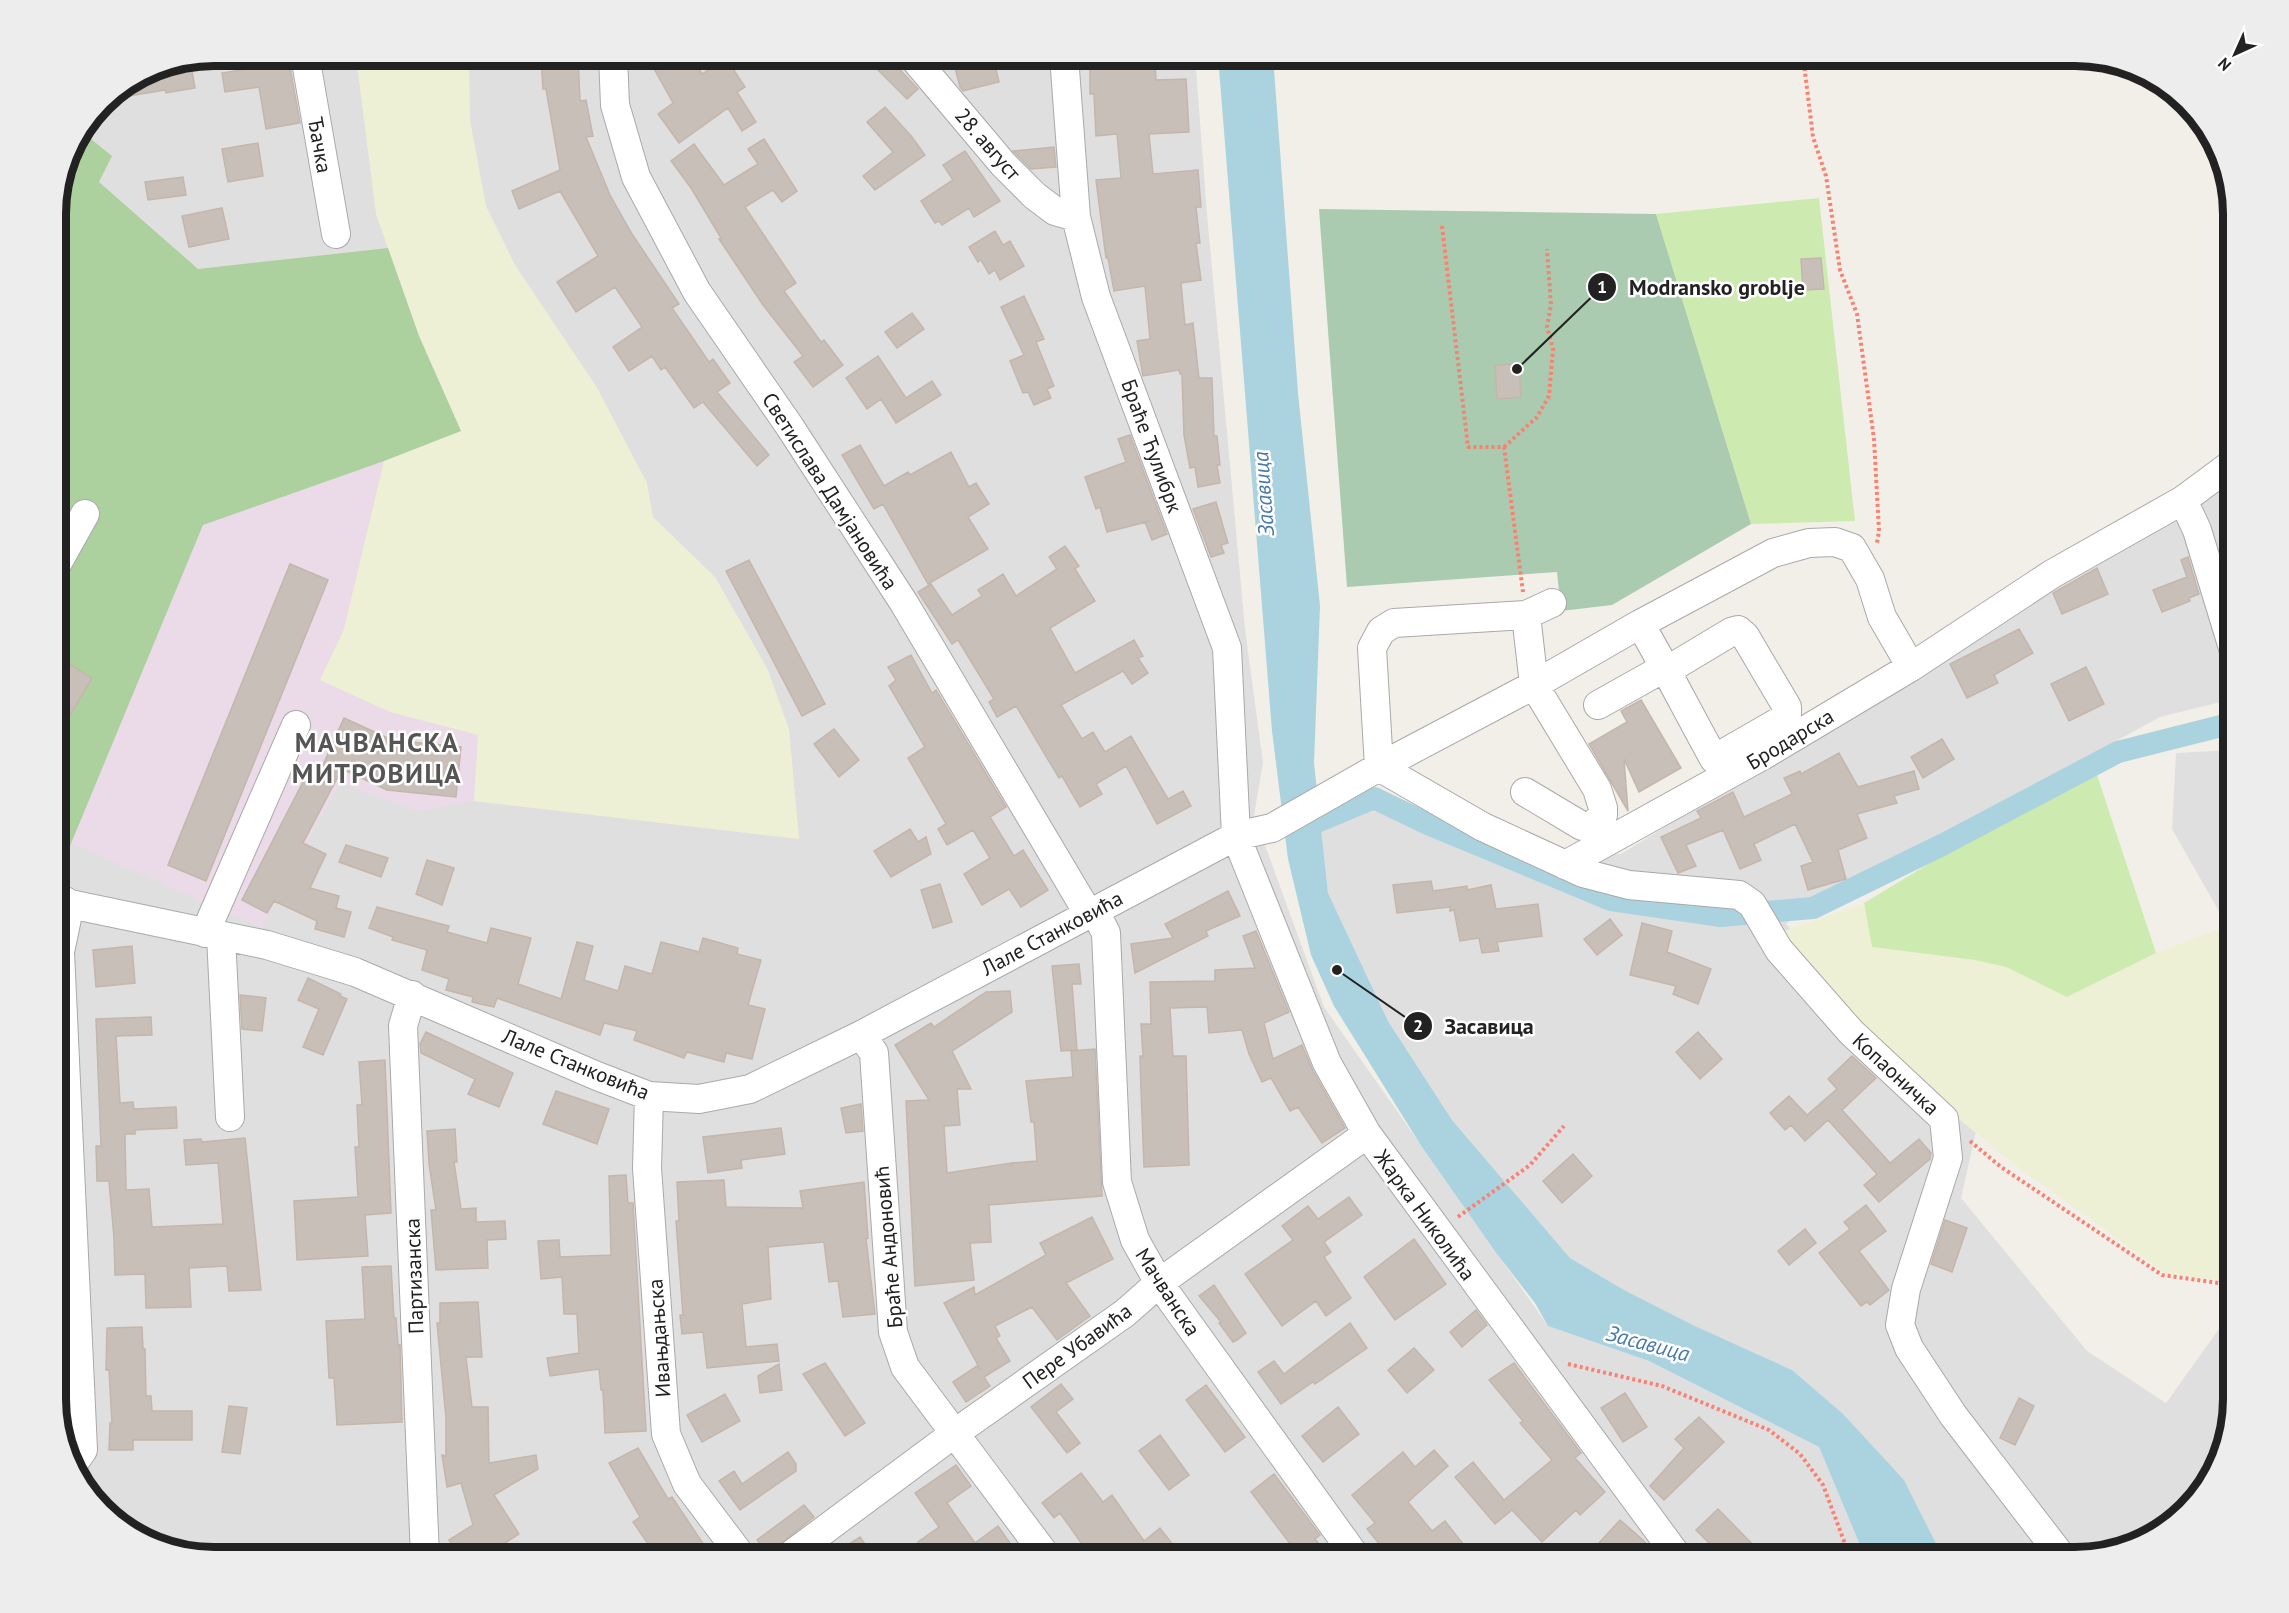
<svg xmlns="http://www.w3.org/2000/svg" width="2289" height="1613" font-family="'PT Sans',sans-serif">
<style>
.residential{fill:#e0dfdf}
.industrial{fill:#ebdbe8}
.farmland{fill:#eef0d5}
.grass{fill:#cdebb0}
.forest{fill:#add19e}
.cemetery{fill:#aacbaf}
.water{fill:#aad3df}
.lines{fill:none;stroke-linecap:round;stroke-linejoin:round}
.canal{stroke:#aad3df;stroke-width:22}
.building{fill:#c7bfb8;stroke:#c4b6ab;stroke-width:1.5}
.minor-casing{stroke:#a9a9a9;stroke-width:30}
.path{stroke:#fa8072;stroke-width:4;stroke-dasharray:3 3;stroke-linecap:butt}
.minor{stroke:#fff;stroke-width:28}
.labels{text-anchor:middle;dominant-baseline:central;stroke-width:5;stroke-linejoin:round;paint-order:stroke}
.street-label{font-size:21px;fill:#222;stroke:#fff}
.water-label{font-size:22px;font-style:italic;fill:#4a7aab;stroke:#fff}
.district-label{font-size:27px;font-weight:bold;letter-spacing:1.5px;fill:#555;stroke:#fff}
.rim{fill:none;stroke:#222;stroke-width:8}
.leader{fill:none;stroke:#222;stroke-width:2}
.callout-dot{fill:#222;stroke:#fff;stroke-width:2}
.mark-label{font-size:18px;text-anchor:middle;font-weight:bold;fill:#fff}
.callout-label{font-size:22px;text-anchor:middle;font-weight:bold;fill:#222;stroke:#fff;stroke-width:5;stroke-linejoin:round;paint-order:stroke}
</style>
<rect width="100%" height="100%" fill="#f2efe9"/>
<path class="residential" d="M214 56H1195L1207 214 1245 629 1263 763 1254 815 1324 1007 1548 1326 1649 1361 1819 1447 1865 1557H214L163 1549 118 1525 77 1478 56 1409V204L72 144 102 102 154 67Z
M2233 477V699L2160 717 1972 820 1813 900 1786 924 1977 1127 1961 1198 2087 1351 2166 1403 2229 1315 2233 1314V1399L2225 1450 2201 1495 2145 1541 2075 1557H1943L1904 1480 1792 1370 1695 1326 1624 1290 1570 1258 1452 1120 1388 1021 1328 893 1321 828 1389 798 1490 857 1621 854Z
M2233 750V936L2172 829 2176 753Z"/>
<path class="industrial" d="M384 461 344 629 320 680 390 712 479 735 474 801 418 811 340 783 306 842 262 928 71 843 203 525Z"/>
<path class="farmland" d="M356 56H469L470 120 486 206 515 265 596 386 647 483 653 517 715 577 767 668 789 729 799 839 474 801 478 735 390 712 320 680 344 629 384 461 461 431 419 336 376 214Z
M1864 903 1872 947 1975 960 2006 967 2067 997 2156 953 2227 926 2233 936V1282L2166 1274 2007 1159 1941 1104 1843 1010 1779 933Z"/>
<path class="grass" d="M1819 198 1855 521 1751 524 1656 214Z
M2097 775 2156 953 2067 997 2006 967 1975 960 1872 947 1864 903 1988 828Z"/>
<path class="forest" d="M81 131 112 156 99 182 198 269 388 248 419 336 461 431 384 461 203 525 58 875 56 874V204L72 144Z"/>
<path class="cemetery" d="M1319 209 1656 214 1751 524 1612 605 1561 611 1557 572 1347 587Z"/>
<path class="water" d="M1218 56H1273L1298 393 1320 606 1314 763 1328 893 1388 1021 1452 1120 1570 1258 1624 1290 1695 1326 1792 1370 1843 1414 1904 1480 1943 1557H1865L1819 1447 1649 1361 1548 1326 1535 1303 1497 1254 1422 1147 1334 1006 1311 955 1288 859 1272 731Z"/>
<g class="lines">
<path class="canal" d="M1295 831 1374 798 1428 824 1611 900 1721 916 1813 908 1944 844 2118 752 2233 723"/>
</g>
<path class="building" d="M541 56H578L580 101 586 100 593 136 586 137 610 195 632 234 679 304 672 308 709 362 713 359 730 383 717 392 769 455 757 466 703 402 694 408 665 367 661 370 652 356 629 371 613 347 642 327 615 287 576 312 557 282 598 256 560 191 519 209 512 191 560 170 546 89H543Z
M647 56H691L702 74 726 58 745 87 737 92 756 122 742 131 728 108 679 143 658 114 673 103Z
M973 56H993L999 82 963 91 960 87 953 60Z
M888 57 918 89 907 99 877 69Z
M190 60 195 88 166 93 165 90 105 100 154 67Z
M1090 61H1155L1156 80 1186 79 1189 132 1149 134 1153 174 1198 170 1201 207H1196L1200 243H1196L1201 280 1181 283 1185 325 1193 323 1199 378H1212L1214 436H1217L1220 465H1217L1220 483 1198 487 1195 467 1190 468 1184 435 1182 374H1180L1179 370 1143 376 1137 341 1150 339 1145 286 1114 291 1108 258H1106L1096 180 1121 178 1117 134 1096 136 1094 94H1090Z
M289 62 300 123 266 129 259 87 225 92 222 73Z
M885 107 912 137 925 155 875 190 863 176 893 152 867 122Z
M764 139 797 191 782 202 773 190 745 207 796 283 784 291 821 342 824 340 843 365 813 387 794 362 803 356 763 305 719 239 721 238 691 188 671 161 694 144 724 185 758 164 748 149Z
M258 143 263 176 228 182 222 149Z
M1054 147 1056 167 1031 169 1013 151Z
M965 151 1000 201 974 217 969 208 942 225 939 221 935 223 921 201 953 180 943 165Z
M183 177 186 195 148 200 145 182Z
M222 208 229 239 189 247 182 216Z
M995 231 1003 245 1010 241 1024 266 1000 280 995 270 989 274 981 260 978 262 969 247Z
M1821 258 1824 289 1803 290 1801 259Z
M1024 296 1044 339 1036 342 1054 386 1047 389 1051 398 1034 405 1028 392 1023 393 1010 361 1024 355 1001 307Z
M912 313 924 329 897 348 885 332Z
M878 356 906 398 932 381 941 395 896 423 881 399 867 409 846 378Z
M1519 364 1521 397 1497 399 1495 365Z
M1130 435 1167 534 1152 540 1145 522 1150 521 1107 532 1100 507 1096 509 1085 477 1126 462 1118 439Z
M860 445 884 486 908 472 910 475 951 452 969 487 976 483 989 504 968 517 988 549 928 584 883 504 874 509 842 455Z
M1216 502 1228 543 1221 545 1224 553 1211 557 1193 509Z
M1065 546 1079 566 1075 569 1095 601 1050 628 1075 673 1134 640 1143 656 1138 658 1148 673 1132 684 1123 671 1061 705 1082 739 1093 732 1105 752 1131 736 1168 799 1183 791 1191 806 1157 824 1126 766 1096 784 1102 794 1080 807 1062 776 1059 778 1016 706 997 717 989 702 994 699 958 640 952 644 918 592 931 584 952 615 982 596 978 590 1003 574 1016 596 1057 569 1049 557Z
M2188 557 2199 594 2189 598 2190 601 2162 612 2153 590 2187 577 2181 560Z
M749 560 825 704 802 716 726 571Z
M290 564 328 580 206 881 168 865Z
M2097 568 2108 594 2062 614 2053 593Z
M2019 629 2033 653 1994 675 1998 683 1967 698 1950 664Z
M911 655 932 693 936 690 1006 807 990 817 1014 856 1023 850 1048 890 1021 907 1009 889 982 905 964 874 990 858 973 830 947 845 938 829 946 824 908 758 925 747 889 686 896 680 888 667Z
M56 656 92 678 56 739Z
M2086 667 2104 704 2069 721 2051 684Z
M1641 700 1681 768 1639 792 1624 759 1628 811 1589 744 1627 722 1621 711Z
M344 718 392 740 461 747 456 797 387 790 342 769 303 843 326 854 310 888 339 896 336 908 351 912 344 937 315 929 317 921 274 901 267 913 242 900 304 780 314 785Z
M834 729 859 760 839 777 814 744Z
M1942 739 1954 759 1923 778 1911 757Z
M1839 753 1858 787 1914 771 1919 789 1894 796 1897 803 1857 814 1867 838 1838 850 1846 879 1808 890 1801 866 1813 862 1795 824 1754 844 1761 860 1740 869 1723 830 1686 845 1696 866 1678 873 1661 837 1701 818 1697 811 1733 792 1744 817 1792 794 1784 778 1800 771 1801 774Z
M910 829 918 842 926 837 931 854 891 877 874 851Z
M346 845 388 858 381 877 339 862Z
M427 860 454 868 442 905 416 894Z
M1431 881 1433 891 1467 886V890L1491 885 1496 909 1538 904 1542 936 1497 942 1499 951 1482 953 1479 938 1460 941 1454 910 1450 911V907L1397 913 1393 885Z
M940 884 952 922 933 928 921 890Z
M1228 891 1240 916 1206 931 1208 936 1135 973 1131 944 1173 938 1165 924Z
M377 907 449 926 447 932 487 943 491 928 531 938 518 984 561 999 577 942 593 946 584 980 618 991 625 966 652 974 661 942 699 952 703 938 738 948 737 954 761 960 748 1005 765 1009 752 1059 726 1053 724 1062 687 1052 684 1058 634 1040 637 1031 604 1023 600 1035 497 998 494 1007 472 1002 473 997 446 990 449 979 422 970 427 950 392 940 393 937 369 928Z
M1610 919 1622 935 1597 955 1584 939Z
M1642 923 1672 931 1667 952 1711 969 1698 1004 1673 994 1676 986 1630 975Z
M1256 931 1289 1012 1264 1023 1273 1059 1302 1045 1313 1071 1345 1128 1322 1143 1298 1107 1290 1111 1271 1078 1262 1082 1249 1054 1242 1030 1209 1033 1207 1007 1170 1008 1173 1056H1186L1189 1165 1144 1167 1141 1090 1140 1056H1143L1141 1024H1151L1150 982 1215 981V970L1255 968 1243 936Z
M132 946 135 983 96 987 93 950Z
M1079 964 1081 984H1072L1077 1050 1061 1051 1052 966Z
M308 978 341 994 340 996 347 999 323 1055 303 1047 319 1009 298 1000Z
M1010 991 1012 1012 952 1051 971 1089H957L960 1125 944 1126 947 1173 1011 1163 1012 1166V1163L1037 1161 1034 1122H1031L1026 1081 1073 1077 1071 1051 1095 1049 1102 1196 989 1205 991 1242 970 1243 974 1280 915 1286 906 1101 929 1100 895 1045 931 1023 934 1027 986 992Z
M240 995 266 998 262 1031 242 1029Z
M151 1017 152 1035 116 1036 120 1103 133 1102 134 1109 176 1107 177 1128 135 1130V1134H125L126 1190 149 1189 152 1227 223 1224 218 1163 186 1165 184 1140 201 1139 202 1142 245 1138 261 1290 229 1291 227 1266 189 1268 191 1307 146 1308 145 1274 115 1275 114 1238 109 1181H97L96 1146H101L96 1019Z
M426 1032 513 1073 499 1107 468 1094 475 1079 421 1053 420 1044Z
M1698 1032 1722 1059 1700 1079 1676 1052Z
M1852 1056 1876 1078 1842 1110 1890 1163 1919 1139 1931 1153 1930 1159 1879 1202 1864 1185 1877 1174 1828 1120 1805 1141 1791 1125 1785 1130 1770 1113 1789 1096 1807 1115 1837 1089 1828 1079Z
M385 1060 391 1213 365 1215 368 1256 297 1260 294 1201 358 1197 355 1147H359L357 1105H362L359 1062Z
M556 1091 609 1109 597 1144 543 1124Z
M861 1104 863 1131 846 1133 841 1108Z
M781 1128 785 1154 741 1160 742 1168 708 1173 703 1137Z
M455 1129 457 1162H454L461 1209 476 1208V1222L505 1221 506 1239 487 1240 488 1268 436 1270 431 1210H436L429 1164 427 1131Z
M1573 1154 1592 1176 1562 1203 1543 1181Z
M626 1175 628 1203H633L646 1431 605 1433 603 1390H601L599 1369 550 1376 547 1358 579 1353 577 1314H564L562 1277 541 1279 538 1241 559 1240 560 1257 611 1255 609 1176Z
M724 1180 726 1207 803 1208 800 1191 864 1182 868 1238 866 1239 875 1314 843 1317 838 1281 829 1282 824 1242 768 1247 771 1299 742 1304 746 1347 777 1344 779 1361 707 1368 703 1332 682 1334 680 1315H683L676 1221H679L677 1182Z
M1349 1197 1362 1215 1324 1242 1331 1252 1324 1257 1351 1298 1326 1316 1316 1301 1282 1326 1245 1274 1293 1240 1282 1226 1308 1206 1318 1219Z
M1866 1205 1886 1231 1859 1251 1889 1290 1870 1305 1867 1302 1861 1306 1819 1253 1850 1229 1844 1222Z
M1092 1217 1113 1259 1066 1283 1090 1316 1057 1340 1032 1307 995 1326 1000 1336 996 1338 1010 1361 984 1377 990 1386 966 1402 953 1382 977 1366 980 1369 944 1303 974 1287 975 1295 1046 1255 1040 1243Z
M1945 1220 1967 1228 1952 1272 1931 1264Z
M1805 1229 1816 1243 1789 1265 1778 1251Z
M1414 1239 1446 1284 1395 1320 1364 1277Z
M391 1266 394 1318H396L398 1345H400L402 1422 337 1425 334 1378H329L326 1321 365 1319 362 1267Z
M1214 1285 1246 1333 1237 1340 1233 1342 1219 1323 1221 1322 1199 1296Z
M478 1302 482 1357H466L472 1407H488L489 1463 536 1455 538 1469 494 1495 519 1534 483 1557H460L449 1540 473 1525 461 1483 447 1487 442 1455 446 1456V1418L437 1323H440V1303Z
M1476 1310 1487 1325 1462 1347 1450 1332Z
M1350 1323 1367 1348 1315 1384 1313 1382 1281 1404 1258 1372 1274 1361 1284 1374Z
M142 1327 143 1349H145L146 1396H151L152 1411H192V1440H133V1450H109L110 1423 112 1424 109 1370H106L107 1328Z
M1414 1348 1434 1370 1407 1393 1388 1370Z
M825 1363 865 1423 845 1436 803 1374Z
M1514 1363 1581 1453 1575 1458 1605 1492 1580 1515 1576 1510 1542 1542 1512 1510 1495 1524 1455 1477 1473 1462 1504 1500 1552 1460 1520 1423 1523 1421 1489 1380Z
M779 1364 782 1390 760 1393 758 1376Z
M1061 1384 1073 1399 1056 1412 1080 1443 1067 1453 1031 1407Z
M1206 1385 1245 1437 1225 1452 1186 1400Z
M1625 1393 1647 1427 1623 1442 1601 1408Z
M725 1394 740 1421 702 1442 687 1415Z
M2019 1398 2034 1406 2015 1445 2000 1438Z
M229 1406 247 1408 240 1454 222 1452Z
M1338 1407 1359 1434 1323 1462 1302 1436Z
M1699 1417 1724 1442 1664 1500 1650 1486 1684 1448 1675 1439Z
M1160 1435 1189 1475 1169 1490 1139 1451Z
M638 1448 668 1499 672 1497 712 1557H657L633 1522 640 1517 609 1463Z
M1434 1450 1448 1466 1408 1502 1432 1531 1445 1521 1463 1544 1447 1557H1390L1367 1529 1375 1523 1352 1495 1403 1452 1415 1467Z
M788 1452 796 1464V1471L740 1510 719 1481 734 1471 742 1484Z
M956 1465 971 1486 947 1503 975 1543 998 1526 1015 1550 1005 1557H929L918 1542 939 1527 915 1493Z
M1081 1473 1103 1502 1112 1495 1144 1541 1160 1528 1174 1546 1159 1557H1091L1060 1513 1054 1518 1042 1503Z
M1274 1474 1320 1535 1315 1539 1330 1557H1300L1251 1492Z
M804 1505 814 1517 768 1554 757 1540Z
M1718 1509 1765 1557H1723L1696 1530Z
M1620 1520 1643 1540 1657 1557H1586Z
M860 1537 874 1557H829Z"/>
<g class="lines">
<g class="minor-casing">
<path id="minor" d="M305 56 336 234
M613 56 615 105 636 177 697 292 790 427 904 603 1088 913
M912 56 1003 164 1035 196 1055 211 1076 217
M1064 56 1076 217 1096 297 1227 648 1236 836 1327 1063 1367 1134 1678 1557
M2183 500 2197 530 2233 648
M56 566 85 514
M1526 615 1534 685 1640 624 1773 553 1809 543 1835 542 1852 548 1870 579 1882 617 1911 667
M1640 624C1666 668 1689 714 1714 759L1780 721 1787 714V707L1745 636 1738 630 1731 632 1666 671
M1598 705 1664 668
M1525 792 1582 826 1594 824 1603 815V808L1597 789 1534 685 1379 767 1372 648 1381 631 1394 623 1526 615 1552 603
M1565 865 1762 756 1911 667 2052 574 2183 500 2233 463
M56 896 70 904 267 945 355 972 597 1076 649 1096 699 1099 750 1089 861 1035 1236 836 1272 828 1379 767 1483 827 1583 873 1629 885 1739 895 1752 904 1779 950 1851 1032 1944 1119 1948 1158 1906 1289 1900 1325 1909 1348 1953 1415 2062 1557
M70 904 60 952 83 1450 73 1464
M1094 910 1106 933 1117 1182 1135 1240 1159 1283 1356 1557
M205 933 296 725
M221 936 230 1117
M412 995 403 1026 425 1557
M861 1035 874 1053 893 1332 905 1367 1047 1557
M649 1096 647 1168 666 1434 687 1484 742 1557
M788 1557 955 1433 1125 1313 1159 1283 1367 1134"/>
</g>
<path class="path" d="M1803 56 1813 137 1826 176 1840 270 1857 314 1874 439 1879 531 1877 543
M1442 226 1468 447H1504L1523 592
M1504 447 1537 417 1549 396 1553 349 1547 327 1551 305 1547 249
M1970 1141 2001 1167 2162 1275 2233 1285
M1458 1217 1530 1165 1564 1126
M1568 1364 1662 1386 1769 1430 1800 1454 1823 1485 1850 1557"/>
<use href="#minor" class="minor"/>
</g>
<g class="labels">
<g class="street-label">
<text transform="translate(988 144) rotate(49)">28. август</text>
<text transform="translate(320 145) rotate(80)">Ђачка</text>
<text transform="translate(1152 446) rotate(70)">Браће Ћулибрк</text>
<text transform="translate(830 491) rotate(57)">Светислава Дамјановића</text>
<text transform="translate(1790 739) rotate(-31)">Бродарска</text>
<text transform="translate(1052 933) rotate(-28)">Лале Станковића</text>
<text transform="translate(576 1064) rotate(22)">Лале Станковића</text>
<text transform="translate(1896 1074) rotate(43)">Копаоничка</text>
<text transform="translate(1425 1215) rotate(54)">Жарка Николића</text>
<text transform="translate(888 1247) rotate(-95)">Браће Андоновић</text>
<text transform="translate(414 1276) rotate(-92)">Партизанска</text>
<text transform="translate(1168 1292) rotate(57)">Мачванска</text>
<text transform="translate(659 1338) rotate(-94)">Ивањдањска</text>
<text transform="translate(1077 1346) rotate(-36)">Пере Убавића</text>
</g>
<g class="water-label">
<text transform="translate(1263 494) rotate(-94)">Засавица</text>
<text transform="translate(1648 1343) rotate(15)">Засавица</text>
</g>
<g class="district-label">
<text x="377" y="742">МАЧВАНСКА<tspan x="377" dy="31">МИТРОВИЦА</tspan></text>
</g>
</g>
<path d="M0 0H2289V1613H0ZM214 66H2075A148 148 0 0 1 2223 214V1399A148 148 0 0 1 2075 1547H214A148 148 0 0 1 66 1399V214A148 148 0 0 1 214 66Z" fill="#ededed" fill-rule="evenodd"/>
<path class="rim" d="M214 66H2075A148 148 0 0 1 2223 214V1399A148 148 0 0 1 2075 1547H214A148 148 0 0 1 66 1399V214A148 148 0 0 1 214 66Z"/>
<path class="leader" d="M1517 369L1602 287M1337 970L1418 1026"/>
<g class="callout-dot">
<circle cx="1517" cy="369" r="6"/>
<circle cx="1337" cy="970" r="6"/>
<circle cx="1602" cy="287" r="15"/>
<circle cx="1418" cy="1026" r="15"/>
</g>
<g class="mark-label">
<text x="1602" y="293">1</text>
<text x="1418" y="1032">2</text>
</g>
<g class="callout-label">
<text x="1717" y="295">Modransko groblje</text>
<text x="1489" y="1034">Засавица</text>
</g>
<g transform="translate(2235 54) rotate(225)" stroke="#ffffff" stroke-width="4.5" paint-order="stroke">
<path d="M0-4.5L10 22L0 15L-10 22Z" fill="#222222"/>
<text y="-9" font-size="16" font-weight="bold" text-anchor="middle" fill="#222222">N</text>
</g>
</svg>
